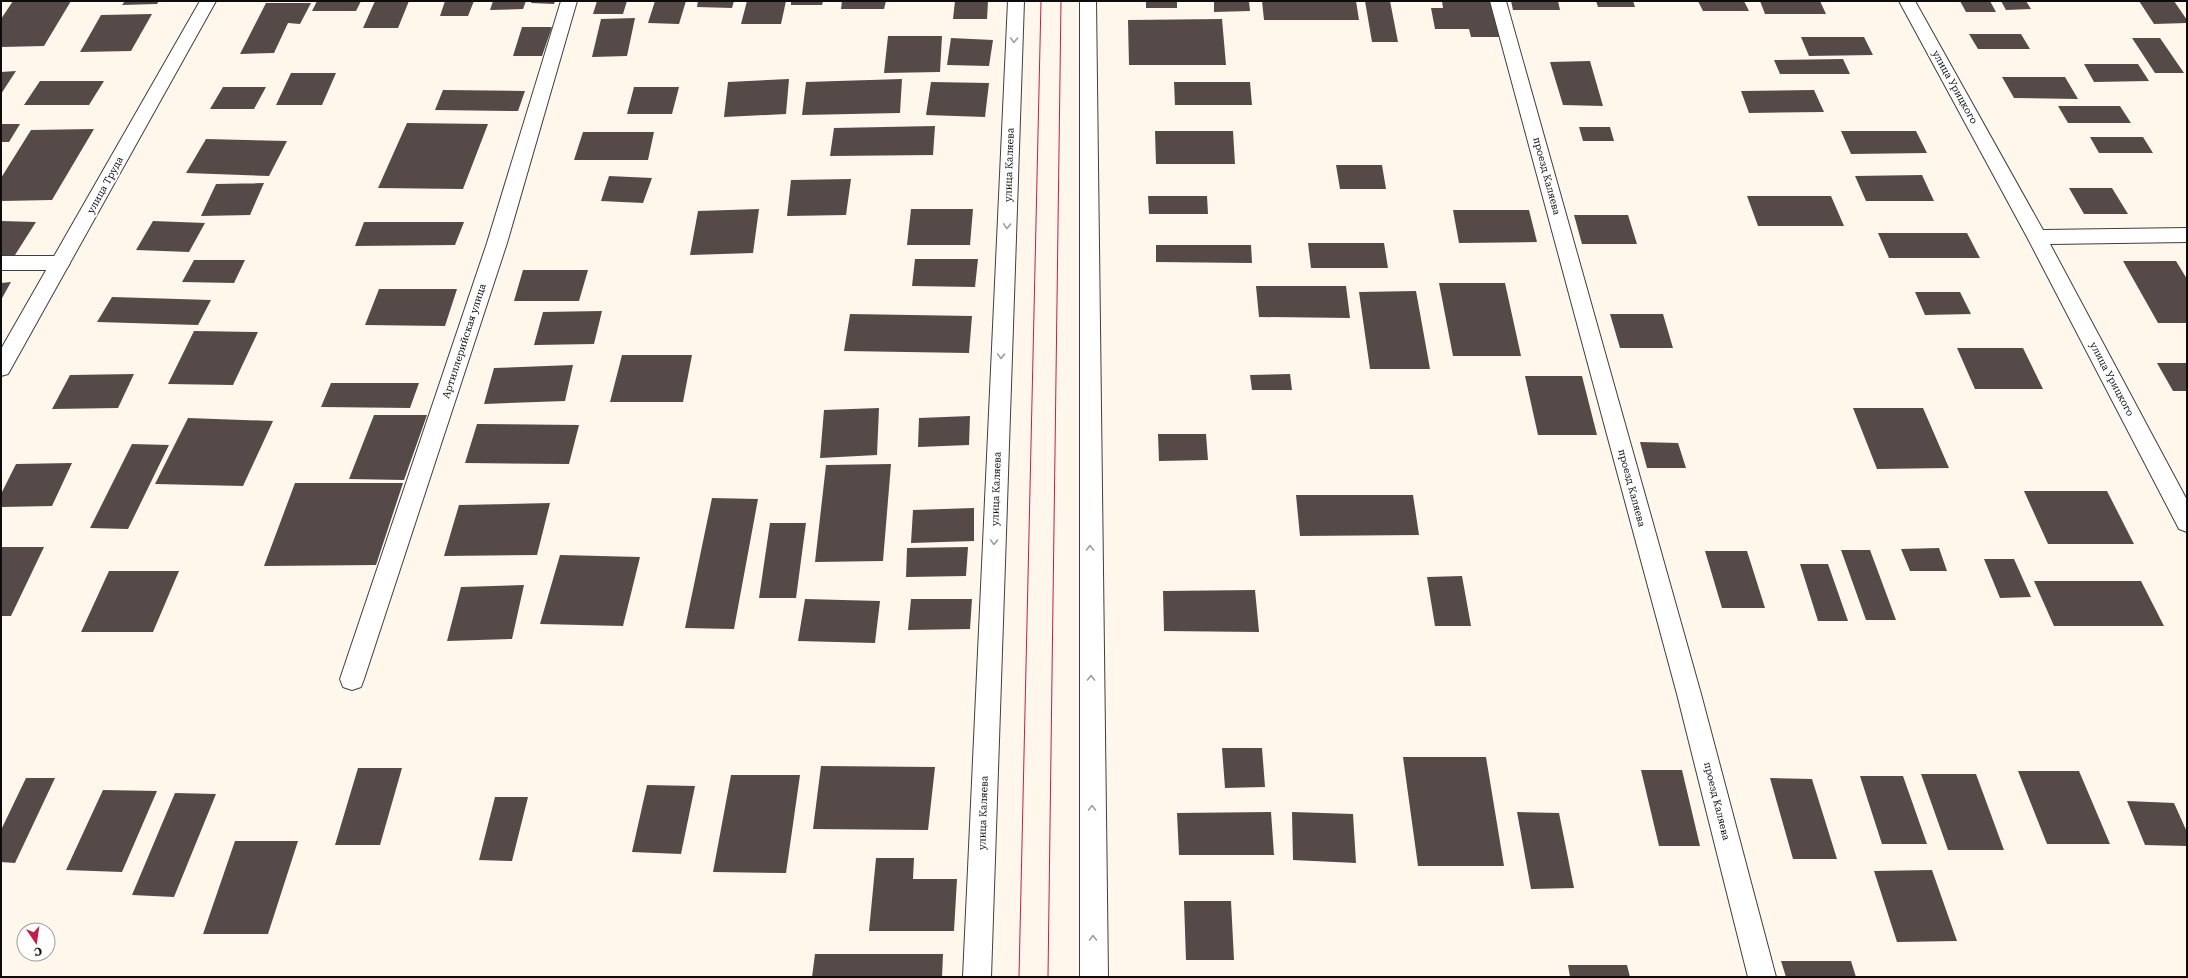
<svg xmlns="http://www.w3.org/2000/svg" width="2188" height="978" font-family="'Roboto Serif',serif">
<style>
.building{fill:#554a48}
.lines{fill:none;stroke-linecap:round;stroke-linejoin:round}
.lane-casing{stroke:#3f3f3f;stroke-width:2}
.street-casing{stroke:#3f3f3f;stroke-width:2}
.lane{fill:#fff;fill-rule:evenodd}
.street{fill:#fff;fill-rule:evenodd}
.tram{stroke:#c01f4a;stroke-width:1}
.oneway{stroke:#9e9e9e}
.labels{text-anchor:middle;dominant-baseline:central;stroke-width:4;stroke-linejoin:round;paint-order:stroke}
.street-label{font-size:10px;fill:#0c0c0c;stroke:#fff}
</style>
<rect width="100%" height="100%" fill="#fff7eb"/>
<path class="building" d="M13 1H71L44 46 1 47V19Z
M125 1H159L157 4 122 5Z
M317 1H361L356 11H312Z
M375 1H409L398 28H363Z
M445 1H474L468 16H440Z
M493 1H526L523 9 490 10Z
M532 1H555L554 4 531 3Z
M597 1H627L623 14H593Z
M655 1H686L679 24 648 23Z
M698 1H734L732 8 697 7Z
M747 1H786L781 24H741Z
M791 1H823L822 5H791Z
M842 1H886L884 9H841Z
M955 1H988L987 19H953Z
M1146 1H1177V8H1146Z
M1214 1H1249L1250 11 1214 12Z
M1262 1H1356L1359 20H1264Z
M1365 1H1390L1398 42H1372Z
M1442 1H1492L1501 37H1471L1469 29H1435L1431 8H1443Z
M1511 1H1558L1560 10H1513Z
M1596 1H1633L1635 7H1598Z
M1698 1H1744L1749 11H1703Z
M1760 1H1820L1826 14H1765Z
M1960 1H1990L1996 12H1966Z
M2001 1H2026L2031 9 2006 10Z
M2139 1H2174L2187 20V23L2154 24Z
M266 3H311L300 24 288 23 274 53 240 54Z
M152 14 131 51 80 52 101 15Z
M635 18 627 56 592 57 601 19Z
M1222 19 1226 65H1129L1128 20Z
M522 27H552L542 56H513Z
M1969 34H2021L2030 49H1978Z
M888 36H942L940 72 884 73Z
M1801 37H1864L1873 55 1809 56Z
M951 38 993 40 989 66 947 65Z
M2132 38H2160L2184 73H2155Z
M1843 59 1850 74H1780L1774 60Z
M1590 61 1603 106 1563 105 1550 62Z
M2084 64H2138L2149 81 2094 82Z
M16 71 1 94V72Z
M291 73H336L322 105H276Z
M2002 77H2065L2078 99 2014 98Z
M789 79 786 114 724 117 728 82Z
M902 79 900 113 802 115 806 82Z
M40 81H104L89 105H24Z
M931 82 989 83 985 117 926 115Z
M1174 82H1250L1252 105H1175Z
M223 87H266L254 109H210Z
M634 87H679L672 114H627Z
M443 90 525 91 518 111 435 110Z
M1814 90 1824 112 1749 113 1741 91Z
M2058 106H2120L2131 123H2068Z
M407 123 488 124 463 189 378 188Z
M1 124H20L9 142H1Z
M935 126 933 155 830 156 834 128Z
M1579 127H1610L1614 141H1583Z
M94 129 52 200 1 201V178L31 130Z
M1155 131H1233L1235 164H1156Z
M1841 131H1916L1927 153 1851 154Z
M583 132H654L648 160H574Z
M2090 137H2143L2153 153H2099Z
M206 139 287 141 269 176 186 173Z
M1336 165H1382L1386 189H1340Z
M1922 175 1934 201H1866L1855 176Z
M609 176 652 178 643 203 601 201Z
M851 179 846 215 787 216 791 180Z
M264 183 250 215 201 216 216 184Z
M2069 188H2112L2128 214H2084Z
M1148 196H1207L1208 214H1149Z
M1747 196H1831L1844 226H1758Z
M759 209 753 253 690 255 698 211Z
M911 209H973L970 245H907Z
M1453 210H1529L1537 242 1459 243Z
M1574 215H1628L1637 244H1582Z
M1 221 36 222 15 255H1Z
M153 221 205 223 189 252 136 250Z
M364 222H464L455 245 355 246Z
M1878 233H1967L1980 258H1889Z
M1308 243H1384L1388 268H1311Z
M1156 245H1251L1252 263 1156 262Z
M915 259H978L975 287 912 286Z
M194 260H245L234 283 182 282Z
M2123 261H2176L2187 279V323H2158Z
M523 270H588L579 301H514Z
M11 282 1 300V283Z
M1439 283H1505L1521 356H1453Z
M1256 286H1346L1350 318 1259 317Z
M379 289H457L445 326 365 325Z
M1416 291 1430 369H1370L1359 292Z
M1915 292H1960L1971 314 1925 315Z
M112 297 211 300 198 325 97 322Z
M602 311 594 344 534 345 543 312Z
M850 314 972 316 969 353 844 351Z
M1610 314H1663L1673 348H1620Z
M194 331 258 332 233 385 168 384Z
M1957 348H2023L2043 389H1975Z
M622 355H692L683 402H610Z
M2157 363H2187V391H2173Z
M573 365 565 401 484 404 494 368Z
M134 374 118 408 52 409 70 375Z
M1290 374 1292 390H1252L1250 375Z
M1525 376H1582L1597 435H1538Z
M331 383H419L410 408 321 407Z
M879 408 877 455 820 458 824 410Z
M1853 408H1923L1949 468 1877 469Z
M374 415H427L404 480 349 479Z
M970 416 969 445 918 447 919 418Z
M188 418 273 421 243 486 155 484Z
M477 424 579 425 569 464 465 463Z
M1158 434H1206L1208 460 1159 461Z
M1640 442 1678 443 1686 468H1647Z
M132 444 169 445 128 529 90 528Z
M72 463 52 506 1 507V494L16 464Z
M891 464 883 561 815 562 826 465Z
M295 483H403L376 565 264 566Z
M2024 491H2107L2134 544H2048Z
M1296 495H1413L1419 535 1300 536Z
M712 498 758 499 734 629 685 628Z
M550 503 537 555 444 556 459 505Z
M974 508V541L911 543 913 510Z
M770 523H806L796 598H759Z
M1 547H44L11 616H1Z
M968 547 966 576 906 577 907 548Z
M1939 548 1947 571H1910L1901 549Z
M1841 550H1870L1896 620H1866Z
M1705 551H1747L1765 608H1722Z
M560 555 640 557 623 626 540 624Z
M1984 559H2014L2031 597 2000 598Z
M1800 564H1828L1848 621H1818Z
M109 571H179L153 632H81Z
M1462 576 1471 626H1435L1427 577Z
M2034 581H2141L2164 626H2054Z
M524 585 512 639 447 641 461 587Z
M1255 590 1259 632 1164 631 1163 591Z
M805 599 880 601 875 643 798 641Z
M911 599H972L970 629 908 630Z
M1222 748H1262L1265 787 1225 788Z
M1403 757H1486L1504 866H1418Z
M821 766 935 767 928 830 813 829Z
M358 768H402L380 845H335Z
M1641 770H1682L1700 846H1659Z
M2018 771H2079L2110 844H2047Z
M1921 774H1976L2004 850H1948Z
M731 775H800L786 873 713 872Z
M1860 776H1903L1927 844H1882Z
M26 778H55L15 863 1 862V830Z
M1770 778 1812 779 1837 859H1793Z
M647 785 695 786 681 854 632 852Z
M103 790 157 791 122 872 66 870Z
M175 793 216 794 174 897 132 895Z
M495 797H528L512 861 479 860Z
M2127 801 2174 803 2187 832V846L2145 845Z
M1271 812 1274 855H1179L1177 813Z
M1292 812 1353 814 1356 863 1293 860Z
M1517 812 1559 813 1574 888 1531 889Z
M235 841H298L268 934H203Z
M876 858H914L913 879H957L954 931H869Z
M1932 870 1957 941 1897 942 1874 871Z
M1184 901H1231L1234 960H1186Z
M815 954H943L942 977H812Z
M1781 961H1851L1856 977H1786Z
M1568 965H1627L1630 977H1570Z"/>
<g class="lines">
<g class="lane-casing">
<path id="lane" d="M1 256H61L67 258 70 263 67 268 61 270H1Z"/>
</g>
<g class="street-casing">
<path id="street" d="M200 1H216L8 374 1 376V349Z
M561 1H577L507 243 364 679 361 687 352 690 343 687 340 679 487 243Z
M1008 1H1024L991 977H963Z
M1080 1H1096L1108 977H1080Z
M1490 1H1506L1701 694 1776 977H1748L1677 694Z
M1899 1H1915L2043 230 2187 228V242L2050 244 2187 500V532L2179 529 2027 237Z"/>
</g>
<use href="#lane" class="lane"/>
<use href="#street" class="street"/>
<path class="tram" d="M1019 977 1041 1
M1048 977 1061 1"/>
</g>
<defs><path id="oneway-chevron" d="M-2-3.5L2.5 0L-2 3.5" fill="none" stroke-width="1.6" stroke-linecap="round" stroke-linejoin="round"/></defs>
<g class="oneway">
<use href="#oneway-chevron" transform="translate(1014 40) rotate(92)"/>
<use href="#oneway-chevron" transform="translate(1007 226) rotate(92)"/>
<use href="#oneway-chevron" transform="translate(1001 356) rotate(92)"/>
<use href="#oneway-chevron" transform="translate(994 542) rotate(92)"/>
<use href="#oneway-chevron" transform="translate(1090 548) rotate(-90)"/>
<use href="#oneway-chevron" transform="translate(1091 678) rotate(-90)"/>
<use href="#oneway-chevron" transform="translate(1092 808) rotate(-91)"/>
<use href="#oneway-chevron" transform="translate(1093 938) rotate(-91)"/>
</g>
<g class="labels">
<g class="street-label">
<text transform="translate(1955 87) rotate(61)">улица Урицкого</text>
<text transform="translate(1009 165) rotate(-88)">улица Каляева</text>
<text transform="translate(1547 176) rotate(75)">проезд Каляева</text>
<text transform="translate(105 185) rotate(-61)">улица Труда</text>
<text transform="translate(464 341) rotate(-72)">Артиллерийская улица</text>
<text transform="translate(2112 379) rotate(62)">улица Урицкого</text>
<text transform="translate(1632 488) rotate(75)">проезд Каляева</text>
<text transform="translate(996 489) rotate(-88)">улица Каляева</text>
<text transform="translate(1717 801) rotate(76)">проезд Каляева</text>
<text transform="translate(983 813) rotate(-88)">улица Каляева</text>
</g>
</g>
<rect width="2188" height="978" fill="none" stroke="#0c0c0c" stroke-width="4"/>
<g transform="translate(36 942) rotate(167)"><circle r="19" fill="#ffffff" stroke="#9e9e9e"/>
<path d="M0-3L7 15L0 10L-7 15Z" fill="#c01f4a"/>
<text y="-6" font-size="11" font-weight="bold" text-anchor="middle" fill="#0c0c0c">С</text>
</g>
</svg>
